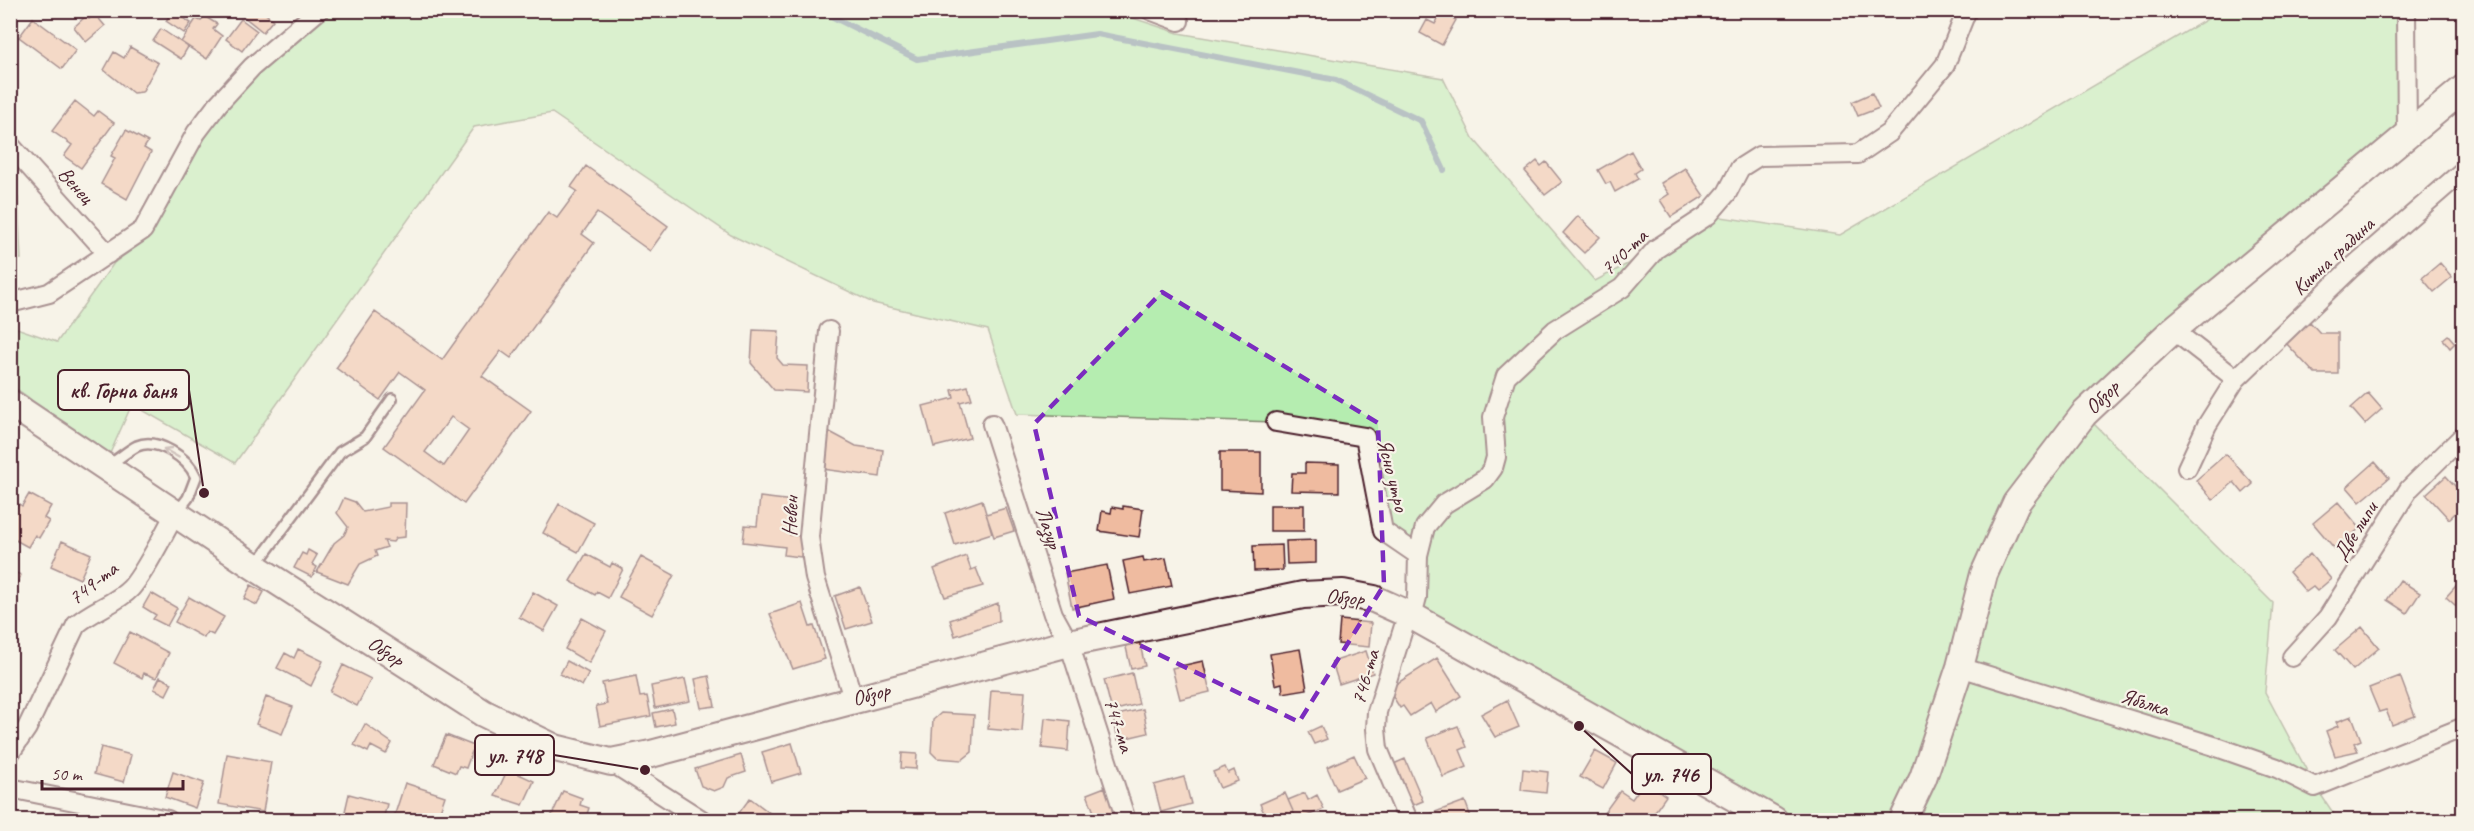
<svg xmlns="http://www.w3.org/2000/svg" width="2474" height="831" font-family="Caveat,sans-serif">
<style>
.green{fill:#b5edb0;stroke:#80866e;stroke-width:1.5}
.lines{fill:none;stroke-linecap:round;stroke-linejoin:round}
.stream{stroke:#6d889a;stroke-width:6}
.building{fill:#efbba0;stroke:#4a1f2b;stroke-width:1.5;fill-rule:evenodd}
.lane-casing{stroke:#4a1f2b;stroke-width:14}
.street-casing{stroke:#4a1f2b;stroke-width:22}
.secondary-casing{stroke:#4a1f2b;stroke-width:30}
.lane{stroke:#f7f3e8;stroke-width:9}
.street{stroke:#f7f3e8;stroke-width:18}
.secondary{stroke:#f7f3e8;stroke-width:26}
.oneway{stroke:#a0898a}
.marked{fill:none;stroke:#7b2cbf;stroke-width:4.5;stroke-dasharray:12 8;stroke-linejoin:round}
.labels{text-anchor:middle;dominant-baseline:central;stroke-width:4.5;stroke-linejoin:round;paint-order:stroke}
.street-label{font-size:21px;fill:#4a1f2b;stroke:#f7f3e8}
.leader{fill:none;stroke:#4a1f2b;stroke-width:2}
.callout-dot{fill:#4a1f2b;stroke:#f7f3e8;stroke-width:2}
.callout{fill:#f7f3e8;stroke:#4a1f2b;stroke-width:2}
.callout-label{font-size:22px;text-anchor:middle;font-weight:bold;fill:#4a1f2b}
</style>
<rect width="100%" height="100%" fill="#f7f3e8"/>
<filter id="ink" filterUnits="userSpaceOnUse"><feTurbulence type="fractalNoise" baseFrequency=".0167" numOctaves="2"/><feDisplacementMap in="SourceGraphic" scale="12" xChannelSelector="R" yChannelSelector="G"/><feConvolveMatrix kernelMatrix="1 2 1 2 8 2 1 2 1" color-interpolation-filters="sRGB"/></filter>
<g filter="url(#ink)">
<path class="green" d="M322 11H1112L1178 33 1443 78 1473 138 1595 281 1656 249 1708 215 1840 235 2221 11H2406L2407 137 2084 414 2273 603 2265 692 2315 786 2338 820H1774L1412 616 1418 555 1383 531 1364 437 1276 422 1017 414 988 330 873 303 731 235 552 113 474 127 235 463 132 404 104 467 28 397 11 385V326L57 342 114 263 149 237 229 95Z
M18 198 21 259H11V199Z"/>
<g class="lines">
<path class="stream" d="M819 10 917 59 1097 34 1336 80 1421 121 1444 170"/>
</g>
<path class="building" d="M239 10H261L273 20 263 32 238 12Z
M1983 10H2017L2016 15Z
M172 11 191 23 184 33 166 21Z
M1442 12 1456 20 1442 45 1420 33 1427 20 1435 24Z
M95 14 105 26 86 42 74 27 86 16 89 19Z
M204 16 217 24 213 29 222 36 207 59 181 42 196 19 201 21Z
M33 18 76 50 62 69 19 37Z
M241 19 257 31 242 51 226 39Z
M161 29 188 47 181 59 153 41Z
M130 47 158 63 142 92 133 93 104 70 114 52 124 58Z
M1872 93 1879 108 1858 116 1852 102Z
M75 101 94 116 98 111 114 123 81 168 64 156 72 145 52 131Z
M126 130 148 142 144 148 151 152 127 199 101 184 115 158 111 156Z
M1631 151 1641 169 1635 173 1638 179 1615 192 1610 182 1606 184 1598 170Z
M1537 161 1541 166 1546 162 1562 182 1545 195 1525 171Z
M586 166 668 226 650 251 597 213 582 234 594 243 511 358 501 351 482 376 531 411 464 504 384 447 425 390 400 372 380 400 336 368 375 312 442 360 548 212 557 218 577 191 571 187ZM451 417 469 430 444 466 425 452Z
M1685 168 1704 196 1671 217 1660 200 1669 194 1661 183Z
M1578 216 1600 237 1584 253 1563 233Z
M2440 263 2452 277 2434 292 2422 278Z
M2310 322 2320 333H2338V374H2315L2286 343Z
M753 330 779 331 777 358 783 365 808 366 807 392 774 390 751 363Z
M2448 335 2455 343 2450 348 2443 339Z
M968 386 972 399 960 402 970 438 934 447 923 406 954 398 952 390Z
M2368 393 2382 409 2365 424 2351 408Z
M830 432 856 446 883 450 880 477 823 469V445Z
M1220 452H1261V492L1220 490Z
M2226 454 2253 484 2243 493 2234 482 2213 500 2196 480Z
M2375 462 2389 478 2360 502 2347 487Z
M1305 463 1339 464V492L1291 491 1292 473H1305Z
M2446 476 2464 496V505L2449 519 2426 494Z
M29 494 51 506 44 518 49 521 39 538 35 535 28 547 10 537 13 523 10 519 19 504 22 506Z
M760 497 793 501 790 535 803 536 801 557 784 555 785 547 743 542 745 525 757 526Z
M344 498 355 502 363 512 388 507V503H406L405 537 396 538 393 542 384 541 387 547 375 551 377 556 360 564 348 584 317 572 334 543 344 535 348 527 337 513Z
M982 500 992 533 955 545 945 513Z
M2338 502 2360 528 2335 549 2313 523Z
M559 504 594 523 578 552 543 533Z
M1270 505H1304V531H1270Z
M1123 506 1143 509 1139 537 1099 531 1102 511 1111 513 1112 507 1123 509Z
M1006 508 1014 531 994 537 986 514Z
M1316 540V563L1287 564 1286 541Z
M62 541 91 554 80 579 51 566Z
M1282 545 1283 570 1254 571 1253 546Z
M308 550 317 555 312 564 317 567 312 577 294 568 302 553 306 555Z
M586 554 610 567 612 563 623 569 608 598 597 592 595 595 570 581Z
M2310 554 2331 579 2317 591 2313 587 2306 592 2289 572Z
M966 556 971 570 976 568 983 586 945 597 934 569Z
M641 557 674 575 652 615 619 597Z
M1143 557 1144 562 1166 558 1172 586 1130 594 1123 561Z
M1107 565 1114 599 1072 608 1065 573Z
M10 570 21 575 12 595H10Z
M2464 577V613L2446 597Z
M2400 580 2420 593 2407 613 2387 600Z
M251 585 264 592 257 605 244 599Z
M860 587 872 621 846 629 835 596Z
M533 592 558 606 544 631 519 617Z
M151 593 177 608 167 626 153 619 156 615 143 607Z
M189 597 224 617 213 635 207 632 204 638 175 622Z
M802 603 810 627 814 626 825 659 793 669 770 614Z
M998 603 999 621 955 636 950 620Z
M582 618 606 631 589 663 565 649Z
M1340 620 1371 623 1369 647 1338 644Z
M2362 627 2379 648 2353 670 2335 650Z
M130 632 169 653 156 678 144 673 142 678 114 663Z
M1139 640 1145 666 1131 669 1125 643Z
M298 649 323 661 311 686 277 668 285 653 294 658Z
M1300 649 1307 689 1283 693 1282 683 1275 685 1270 654Z
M1366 651 1373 673 1339 684 1332 662Z
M1437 658 1461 696 1436 712 1431 703 1410 716 1403 706 1400 708 1388 689Z
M567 661 589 673 582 686 560 674Z
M1203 661 1210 692 1180 699 1172 668Z
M343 665 371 679 357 706 330 692Z
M1132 673 1139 704 1112 711 1104 680Z
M636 676 640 697 647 696 651 716 600 726 596 706 607 704 602 683Z
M709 676 715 706 701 708 695 679Z
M2400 676 2415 716 2392 725 2386 710 2379 712 2369 688Z
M160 677 172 683 166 695 154 689Z
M685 679 690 701 655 708 651 686Z
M991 690 1025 692 1022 732 988 729Z
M266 697 293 707 282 734 256 724Z
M1507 700 1519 727 1495 737 1481 714Z
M672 709 675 723 656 727 653 713Z
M1143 709 1148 733 1118 740 1113 716Z
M941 713 974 715 972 752 962 760 937 758 931 752 933 720Z
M2352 716 2361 740 2354 743 2358 751 2335 756 2326 731 2338 726 2336 722Z
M1045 718 1070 721 1068 751 1042 748Z
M365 724 392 743 386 754 371 746 368 752 354 745Z
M1321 726 1327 739 1314 744 1308 732Z
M1458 726 1467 747 1460 750 1467 767 1443 777 1427 738Z
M446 735 474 746 466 768 459 766 456 773 434 764Z
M792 743 801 773 771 782 762 752Z
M101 747 131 755 124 782 94 774Z
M1595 751 1617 763 1603 789 1580 777Z
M902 753 917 754 916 769 901 768Z
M227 754 271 762 263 812 219 804Z
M741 755 746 772 728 778 724 787 714 791 701 786 695 769Z
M1354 755 1365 778 1337 790 1327 767Z
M1405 759 1423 801 1406 808 1389 766Z
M1225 767 1228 773 1234 770 1238 781 1220 788 1213 772Z
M508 769 534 781 523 805 495 796Z
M1523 769 1548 772 1546 793 1521 790Z
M173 772 204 783 195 808 165 797Z
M1184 777 1191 804 1161 812 1154 785Z
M1645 781 1666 796 1649 820H1605L1601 817 1620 791 1632 799Z
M405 783 445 796 437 820H393Z
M1105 787 1115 814 1097 820 1087 794Z
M563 791 582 798 580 805 589 808 585 820H561L551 817Z
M1285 793 1296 818 1267 820 1260 804Z
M1305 793 1308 800 1317 795 1324 809 1297 820 1288 800Z
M349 794 387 804 383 820H343Z
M750 798 775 817 772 820H741L736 817Z
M1465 801 1472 820H1432L1430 814Z"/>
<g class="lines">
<g class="lane-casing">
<path id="lane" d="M108 465C118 460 127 451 137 446 157 437 188 458 196 477L188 498 177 512
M256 565 340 452 365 437 392 399"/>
</g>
<g class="street-casing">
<path id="street" d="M1150 10 1179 21
M2406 10 2407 137
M10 145 108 254
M10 303 49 293 143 230 196 133 218 104 252 67 319 10
M2173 330 2236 379
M829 331 809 537 815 578 853 698
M1276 422 1365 437 1383 531 1418 555
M992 424 1053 614 1069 643 1126 820
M2187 468 2207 425 2236 379 2349 270 2464 170
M2292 657 2328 617 2409 489 2464 435
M1960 667 2214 746 2277 768 2315 787 2464 727
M10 753 27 728 76 625C92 610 116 604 131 588 146 571 163 535 175 514
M611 762 702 820
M10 788 168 820
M1408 820 1378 749 1376 729 1377 712 1404 626 1412 616 1417 597 1418 555 1425 527 1444 504 1485 479 1493 468 1496 457 1493 417 1506 376 1555 330 1622 288 1656 249 1708 215 1727 193 1740 168 1759 156 1858 154 1889 133 1945 65 1967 10"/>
</g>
<g class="secondary-casing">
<path id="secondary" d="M10 403 255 567 483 713 555 748 611 762 651 754 1069 643 1303 595 1343 593 1374 599 1412 616 1774 820
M1903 820 1923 778 1960 667 1984 574 2016 503 2084 414 2173 330 2464 88"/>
</g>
<use href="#lane" class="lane"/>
<use href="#street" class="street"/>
<use href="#secondary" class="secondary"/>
</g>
<defs><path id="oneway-shaft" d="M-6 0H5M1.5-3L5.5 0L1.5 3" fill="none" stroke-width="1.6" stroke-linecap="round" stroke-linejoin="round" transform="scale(1.5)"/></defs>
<use class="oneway" href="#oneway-shaft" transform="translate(171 453) rotate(-150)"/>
</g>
<path d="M0 0H2474V831H0ZM1162 292 1378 423 1384 585 1299 722 1079 616 1034 424Z" fill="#f7f3e8" fill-opacity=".55" fill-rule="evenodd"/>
<path class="marked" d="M1162 292 1378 423 1384 585 1299 722 1079 616 1034 424Z"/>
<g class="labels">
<g class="street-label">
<text transform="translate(76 185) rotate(48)">Венец</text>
<text transform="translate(1624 252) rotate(-44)">740-та</text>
<text transform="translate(2333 256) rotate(-43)">Китна градина</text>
<text transform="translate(2102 397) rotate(-44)">Обзор</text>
<text transform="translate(1393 475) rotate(76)">Ясно утро</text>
<text transform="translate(790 516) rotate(-87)">Невен</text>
<text transform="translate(1049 528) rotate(72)">Лазур</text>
<text transform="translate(2355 531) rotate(-58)">Две липи</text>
<text transform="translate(93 583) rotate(-38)">749-та</text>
<text transform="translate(1345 597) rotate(5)">Обзор</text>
<text transform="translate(386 651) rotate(33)">Обзор</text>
<text transform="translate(1365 677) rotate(-74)">746-та</text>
<text transform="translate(871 694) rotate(-15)">Обзор</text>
<text transform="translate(2145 702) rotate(17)">Ябълка</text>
<text transform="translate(1119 725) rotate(72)">747-ма</text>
</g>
</g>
<path class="leader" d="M204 493L189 390M645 770L554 755M1579 726L1632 774"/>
<g class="callout-dot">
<circle cx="204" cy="493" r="6"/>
<circle cx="645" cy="770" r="6"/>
<circle cx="1579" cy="726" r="6"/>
</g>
<g class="callout">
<rect x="58" y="370" width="131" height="40" rx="6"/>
<rect x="475" y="735" width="79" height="40" rx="6"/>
<rect x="1632" y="754" width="79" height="40" rx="6"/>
</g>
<g class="callout-label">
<text x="123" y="398">кв. Горна баня</text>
<text x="515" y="763">ул. 748</text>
<text x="1671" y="782">ул. 746</text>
</g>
<rect width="2474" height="831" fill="none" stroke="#f7f3e8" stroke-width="36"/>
<rect x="18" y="18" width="2438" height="795" fill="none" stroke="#4a1f2b" stroke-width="2" filter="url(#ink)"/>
<path d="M42 780v9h141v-9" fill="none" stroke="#4a1f2b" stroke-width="3"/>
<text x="51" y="780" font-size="18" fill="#4a1f2b" stroke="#f7f3e8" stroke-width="4.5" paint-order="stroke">50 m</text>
</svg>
